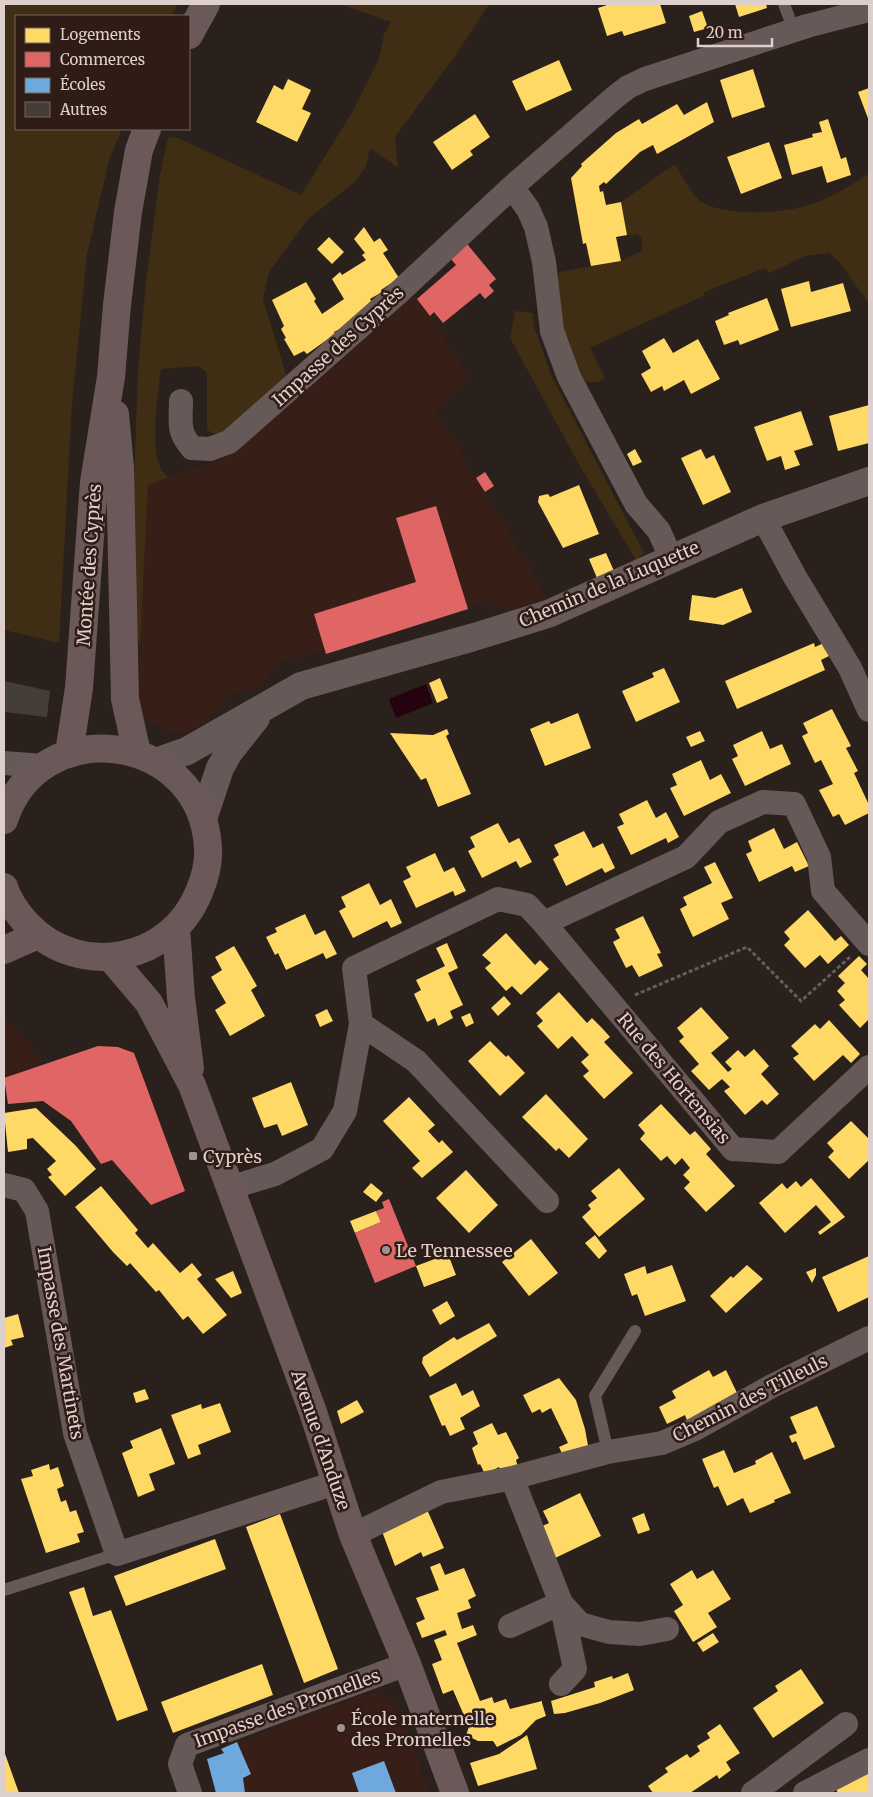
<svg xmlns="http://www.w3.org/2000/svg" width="873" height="1797" font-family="Merriweather,serif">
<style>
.built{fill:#371f18}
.green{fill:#3f2e14}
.water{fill:#25030e}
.homes{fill:#ffd966}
.shops{fill:#e06666}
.schools{fill:#6fa8dc}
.building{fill:#453d38}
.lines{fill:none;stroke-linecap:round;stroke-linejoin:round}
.path{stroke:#675c5b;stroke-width:3;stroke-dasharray:4 2.5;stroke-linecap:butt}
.service{stroke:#665958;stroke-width:12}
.minor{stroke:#665958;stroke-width:24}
.tertiary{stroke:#665958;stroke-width:28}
.primary{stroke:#6a5958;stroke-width:28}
.poi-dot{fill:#9e928e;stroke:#301c16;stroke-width:2}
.labels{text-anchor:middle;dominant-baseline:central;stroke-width:5;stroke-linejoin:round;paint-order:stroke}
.street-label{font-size:18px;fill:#ddcfcb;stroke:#301c16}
.poi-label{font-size:18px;fill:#ddcfcb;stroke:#301c16;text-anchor:start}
</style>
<rect width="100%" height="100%" fill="#2a201c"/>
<path class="built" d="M411 296 417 299 430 316 470 378 436 411 549 600 510 614 492 600 326 654 324 650 278 662 260 687 227 695 218 709 198 727 186 733H177L160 728 145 717 140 707V646L148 485 222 459 392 317Z
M4 1018 44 1061 4 1079Z
M377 1693 391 1699 398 1707 430 1793H216L207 1759 223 1753 221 1749 361 1695Z"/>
<path class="green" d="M4 4H178L172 16H16V129H122L110 157 87 254 72 404 59 643 4 630Z
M339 4H489L453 59 395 137 398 168 370 148 366 166 356 181 307 220 269 272 263 299 289 384 218 436 207 430V373L198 366 161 369C158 390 150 451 161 468 162 472 166 475 169 477L148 485 140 646 137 633 134 484 138 369 146 281 160 175 168 137 178 138 301 195 353 111 379 58 384 34 391 22Z
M675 164C681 175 694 199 705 204 732 216 784 214 812 204 832 197 852 185 869 173V300L867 301 839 262 829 253 805 256 770 273 765 268 704 292 705 295 590 348 605 378 599 382H586C569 353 550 305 559 272L621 261 642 251V240L638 234 627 235 621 202Z
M515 311 533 313 534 327 552 377 644 553 636 560 581 468 510 338Z"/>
<path class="water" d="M426 684 433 703 396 718 389 699Z"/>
<path class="homes" d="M610 4H660L666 23 624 36 622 31 607 36 598 8Z
M735 4H766L767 8 739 17Z
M702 11 708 28 694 32 689 16Z
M559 60 572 90 526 111 512 81Z
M753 69 765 107 732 118 720 80Z
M288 79 311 90 302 109 311 113 297 142 256 122 274 85 283 90Z
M869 88V121L858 92Z
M707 102 714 122 657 154 653 145 640 152 606 184 604 182 599 186 600 192 603 191 606 205 621 202 627 235 616 237 621 261 591 266 586 243 583 244 571 178 582 166 581 164 616 133 639 119 642 124 677 104 684 115Z
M475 114 490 137 470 151 473 155 452 170 433 142Z
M828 119 841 159 846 157 851 175 827 183 822 166 792 175 784 145 813 137 812 134 822 132 819 122Z
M769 142 782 178 741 194 727 157Z
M364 227 374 242 380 238 388 250 383 253 399 278 381 290 382 292 370 299 374 306 356 321 334 332 335 334 307 354 304 351 294 356 284 339 286 338 281 329 284 326 272 300 306 282 316 299 314 301 322 314 344 299 332 279 340 272 342 275 366 260 362 255 365 253 354 239Z
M329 237 344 252 332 264 317 249Z
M809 281 811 292 843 283 851 311 791 327 781 289Z
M767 298 779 330 740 345 738 340 724 345 715 321 729 315 728 313Z
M664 338 673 353 698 339 720 379 691 394 684 380 664 391 662 386 651 392 641 374 651 368 642 351Z
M869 405V443L838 451 829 416Z
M801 411 813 445 794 451 800 465 785 470 781 456 767 461 754 427Z
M635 449 642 462 633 466 627 454Z
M701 449 706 459 714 455 731 492 703 505 681 458Z
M579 485 599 534 563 548 538 502 539 496 548 494 550 497Z
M606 553 614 571 597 578 589 559Z
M742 588 752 612 723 625 689 620 692 595 715 598Z
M826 642 831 655 821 660 825 670 737 709 725 681 814 643 815 647Z
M664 668 680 702 636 722 622 691 654 677 652 673Z
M440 678 448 698 437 703 429 683Z
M832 709 851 746 846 748 858 771 854 773 869 805V813L845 825 839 814 833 817 819 790 833 784 821 760 815 763 802 736 808 733 803 723Z
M578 713 591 748 545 766 530 729 549 721 551 724Z
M447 729 449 734 446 736 471 794 438 807 426 778 421 780 390 733 433 735Z
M700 731 705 741 691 747 686 737Z
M762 731 770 749 782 744 791 764 745 786 732 759 738 756 733 745Z
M701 760 710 780 721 774 731 793 684 816 670 788 677 785 672 774Z
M647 800 656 818 666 812 679 837 668 843 666 838 631 855 617 827 624 824 619 814Z
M498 823 509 843 519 838 532 862 520 868 516 861 482 878 468 851 475 847 470 837Z
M774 828 784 849 797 842 809 866 795 872 792 866 759 882 746 854 752 851 748 841Z
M584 831 593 848 603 843 615 868 605 873 602 868 566 886 553 859 559 855 554 845Z
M435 853 444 872 454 867 466 891 455 896 453 891 416 908 403 881 411 877 406 867Z
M715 862 733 898 721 903 729 919 693 937 680 909 687 905 683 897 712 883 704 867Z
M369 883 380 905 391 899 402 923 391 928 387 921 353 938 339 911 346 907 341 897Z
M808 910 835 941 841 936 849 945 828 964 820 955 805 968 784 945 790 939 784 932Z
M305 914 315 935 325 930 337 954 326 959 323 953 286 970 278 953 275 955 266 937 277 932 275 928Z
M643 916 661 953 657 954 663 966 639 977 632 965 626 968 613 942 620 938 615 929Z
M506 933 535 965 540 960 549 969 521 995 512 986 506 991 485 968 491 963 482 955Z
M447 943 458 968 448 973 463 1005 450 1011 453 1018 438 1026 435 1018 427 1022 414 994 421 990 416 980 445 966 436 948Z
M234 946 257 986 251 990 265 1016 230 1036 215 1010 226 1003 211 977 222 970 215 957Z
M859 956 867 964 861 970 869 979V1019L860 1028 839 1005 845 1000 837 991 845 983 838 976Z
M559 992 587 1023 592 1018 602 1028 610 1037 604 1042 633 1073 604 1099 583 1076 589 1071 581 1062 589 1055 581 1046 572 1036 558 1049 537 1026 543 1021 536 1013Z
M504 996 511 1004 498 1016 491 1008Z
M701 1007 729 1038 711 1053 728 1072 732 1069 725 1062 738 1050 745 1057 754 1049 769 1066 761 1074 779 1094 767 1105 762 1100 745 1115 724 1091 730 1087 722 1079 709 1090 691 1071 699 1064 679 1041 684 1037 677 1028Z
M327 1009 333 1021 320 1027 315 1015Z
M470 1013 474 1023 466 1027 461 1017Z
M829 1020 860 1054 851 1063 843 1055 814 1081 793 1058 799 1054 791 1046 815 1024 820 1029Z
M490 1041 506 1057 508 1055 525 1073 500 1096 468 1061Z
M291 1082 308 1125 282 1136 277 1124 264 1128 252 1098Z
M546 1094 588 1139 569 1158 559 1148 556 1151 522 1117Z
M409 1097 435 1125 428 1131 439 1143 442 1140 453 1152 422 1178 412 1168 420 1161 383 1121Z
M661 1104 690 1135 695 1131 711 1149 706 1154 735 1186 706 1212 684 1188 690 1182 683 1175 690 1168 682 1158 675 1165 667 1156 661 1161 640 1139 645 1133 638 1125Z
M36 1108 75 1145 96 1169 65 1196 48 1177 52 1175 47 1169 56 1161 33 1138 27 1139V1149L8 1152 4 1113Z
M851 1121 868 1138 869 1137V1160L849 1179 828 1157 834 1151 827 1143Z
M619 1168 645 1199 599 1237 582 1217 591 1209 588 1205 597 1198 591 1191Z
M466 1170 498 1205 469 1233 436 1198Z
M811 1178 845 1217 820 1235 818 1232 831 1222 816 1205 785 1233 759 1203 782 1183 787 1189 796 1181 801 1187Z
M371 1183 383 1193 376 1202 363 1192Z
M101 1186 138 1230 135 1233 148 1248 153 1243 180 1273 192 1263 202 1275 197 1279 227 1315 203 1334 188 1316 183 1320 159 1290 156 1292 130 1263 127 1266 113 1252 75 1207Z
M376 1211 381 1222 355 1233 350 1221Z
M595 1235 607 1251 599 1259 585 1243Z
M531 1239 558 1273 529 1296 502 1262Z
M448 1254 456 1275 424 1287 416 1266Z
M869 1256V1297L838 1312 822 1277Z
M672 1265 686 1301 645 1316 637 1294 632 1296 624 1274 645 1266 647 1274Z
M747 1265 763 1279 726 1313 710 1296 731 1276 733 1278Z
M816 1268V1275L812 1283 806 1272Z
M233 1271 242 1293 231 1298 215 1279Z
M447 1301 455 1316 440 1325 432 1310Z
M18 1314 24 1337 11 1340 13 1345 4 1348V1318Z
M489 1323 497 1336 430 1377 422 1363 423 1357 454 1337 457 1340Z
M709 1370 713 1377 726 1370 738 1395 688 1423 685 1415 667 1424 659 1407 676 1398 672 1391Z
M559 1378 576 1400 585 1429 589 1451 565 1460 559 1447 568 1443 551 1408 542 1413 540 1409 532 1413 523 1395Z
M456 1383 462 1396 473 1390 480 1406 460 1418 465 1429 450 1436 445 1425 442 1426 429 1396Z
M145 1389 149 1399 136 1403 133 1393Z
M357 1400 364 1412 341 1424 337 1411Z
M220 1403 231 1432 198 1445 201 1454 188 1459 171 1415 201 1404 202 1409Z
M817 1406 835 1447 804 1460 796 1441 792 1443 789 1436 797 1433 790 1417Z
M492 1423 498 1435 506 1432 519 1458 516 1460 519 1471 503 1475 499 1467 485 1474 480 1464 478 1465 472 1448 478 1444 473 1432Z
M161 1428 175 1464 149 1474 155 1490 138 1497 122 1453 133 1448 130 1441Z
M724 1450 734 1473 756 1464 755 1461 772 1452 791 1493 774 1500 775 1502 750 1513 743 1498 727 1506 718 1486 714 1488 702 1459Z
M49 1464 50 1470 58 1467 64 1486 57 1489 61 1502 66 1500 70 1512 76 1510 84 1532 77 1534 80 1542 46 1553 21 1479 33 1476 31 1470Z
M580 1493 601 1536 551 1560 536 1529 549 1523 543 1511Z
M425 1505 444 1548 423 1557 421 1552 395 1566 380 1526Z
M644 1513 650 1530 638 1534 632 1518Z
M280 1514 338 1669 304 1683 246 1527Z
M215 1539 226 1569 126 1606 114 1576Z
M440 1563 445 1575 464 1568 476 1596 468 1600 471 1608 457 1613 462 1629 473 1625 477 1635 457 1643 480 1701 492 1697 494 1703 506 1699 510 1709 542 1701V1703L546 1716 536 1720 521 1735 497 1747 493 1741H478L466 1735 469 1727 453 1690 443 1694 432 1664 442 1660 434 1640 447 1635 445 1630 422 1638 416 1623 425 1619 416 1598 439 1590 430 1567Z
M692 1570 697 1579 713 1570 731 1599 708 1613 717 1627 693 1642 674 1611 683 1605 670 1584Z
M84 1587 93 1616 111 1610 148 1710 117 1721 69 1592Z
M713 1633 719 1642 703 1652 697 1643Z
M262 1664 273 1695 173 1733 161 1702Z
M801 1669 824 1703 773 1738 753 1708 778 1691 775 1686Z
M628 1673 634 1690 600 1703 565 1713 554 1714 551 1701 595 1687 594 1682 612 1676 613 1679Z
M720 1724 740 1753 726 1762 731 1770 719 1779 717 1775 690 1793H653L648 1786 668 1772 665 1768 687 1754 690 1758 700 1751 697 1746 710 1738 707 1733Z
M527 1735 537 1769 478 1786 470 1763 499 1754Z
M4 1751 19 1793H4Z
M869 1769V1793H838L836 1789Z"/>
<path class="shops" d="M463 239 496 279 489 285 494 291 485 299 480 293 443 323 434 312 430 316 417 299 456 265 446 253Z
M485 472 494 486 485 492 476 478Z
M436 506 468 609 326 654 314 614 416 582 396 518Z
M98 1046 118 1047 134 1053 185 1191 151 1205 112 1160 101 1164 71 1121 43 1101 8 1104 4 1078Z
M389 1199 416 1266 375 1283 355 1233 381 1222 376 1211 384 1208 382 1202Z"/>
<path class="schools" d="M237 1742 251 1774 243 1778 245 1793H216L207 1759 224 1753 221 1749Z
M384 1761 396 1793H359L352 1773Z"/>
<path class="building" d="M4 681 50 691 47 717 4 712Z"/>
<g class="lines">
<path class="path" d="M635 995 747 947 801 1001 850 957"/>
<path class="service" d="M784 4 794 31
M608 1452 595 1396 635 1331
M4 1590 117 1554"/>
<path class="minor" d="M512 187 528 209 536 227 544 262 552 331 569 377 636 504 659 531 671 558
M181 401C181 422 177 431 192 448L210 449 229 442 398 293 512 187 615 97 628 87 645 79 807 26 869 10
M763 518 795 577 850 668 869 710
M4 763 43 766
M544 923 686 857 719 822 763 802 794 804 819 857 823 891 869 944
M361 1024 416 1061 547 1201
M4 1185 24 1190 37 1211 75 1433 117 1554 335 1483
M229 1188 275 1174 322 1149 345 1111 361 1024 354 968 498 899 527 905 544 923 733 1149 778 1152 869 1067
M512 1478 561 1603 575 1669 561 1684
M353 1535 441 1492 512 1478 608 1452 662 1443 695 1429 772 1386 869 1338
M510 1626 561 1603 580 1624 609 1632 640 1634 667 1629
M190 1793 180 1764 187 1745 407 1664
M753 1793 846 1724
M805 1793 869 1760"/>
<path class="tertiary" d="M156 762 187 751 301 686 474 637 548 614 763 518 869 481
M203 819 220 768 229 752 256 718"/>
<path class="primary" d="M189 35 206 4
M115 414 120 467 125 699 137 753
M69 753 79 688 94 482 111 377 117 305 128 212 139 150 147 129
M4 820C39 711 202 732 208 848 209 863 205 878 199 892 171 962 80 979 28 925 18 914 8 901 4 887
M176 928 181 998 190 1068
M4 950 38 935
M110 957 149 1003 192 1085 313 1412 353 1535 407 1664 455 1793"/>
</g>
<g class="poi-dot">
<rect x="188" y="1151" width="10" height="10" rx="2.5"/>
<circle cx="386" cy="1250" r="5"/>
<circle cx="341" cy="1728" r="5"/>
</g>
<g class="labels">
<g class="street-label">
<text transform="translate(338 346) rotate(-42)">Impasse des Cyprès</text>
<text transform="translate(89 565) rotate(-86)">Montée des Cyprès</text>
<text transform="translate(609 584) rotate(-23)">Chemin de la Luquette</text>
<text transform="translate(674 1078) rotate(50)">Rue des Hortensias</text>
<text transform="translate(61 1343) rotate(80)">Impasse des Martinets</text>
<text transform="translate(750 1398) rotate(-27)">Chemin des Tilleuls</text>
<text transform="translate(321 1440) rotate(71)">Avenue d'Anduze</text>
<text transform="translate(287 1708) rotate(-20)">Impasse des Promelles</text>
</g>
<g class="poi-label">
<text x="203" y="1156">Cyprès</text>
<text x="396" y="1250">Le Tennessee</text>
<text x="351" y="1718">École maternelle<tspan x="351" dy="21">des Promelles</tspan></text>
</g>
</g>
<rect width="873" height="1797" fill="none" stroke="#ddcfcb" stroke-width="10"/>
<rect x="15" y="15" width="175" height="115" fill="#301c16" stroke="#75645e"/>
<rect x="25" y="28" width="25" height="15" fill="#ffd966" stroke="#75645e"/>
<text x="60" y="40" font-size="15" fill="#ddcfcb">Logements</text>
<rect x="25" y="52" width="25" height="15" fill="#e06666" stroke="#75645e"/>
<text x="60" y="65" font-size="15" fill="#ddcfcb">Commerces</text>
<rect x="25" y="78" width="25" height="15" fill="#6fa8dc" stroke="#75645e"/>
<text x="60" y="90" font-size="15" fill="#ddcfcb">Écoles</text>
<rect x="25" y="102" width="25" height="15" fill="#453d38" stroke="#75645e"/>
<text x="60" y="115" font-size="15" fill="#ddcfcb">Autres</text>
<path d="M698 38v8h74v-8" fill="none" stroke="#ddcfcb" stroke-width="2.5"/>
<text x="706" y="38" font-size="15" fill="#ddcfcb" stroke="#301c16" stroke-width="4" paint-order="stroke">20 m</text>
</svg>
